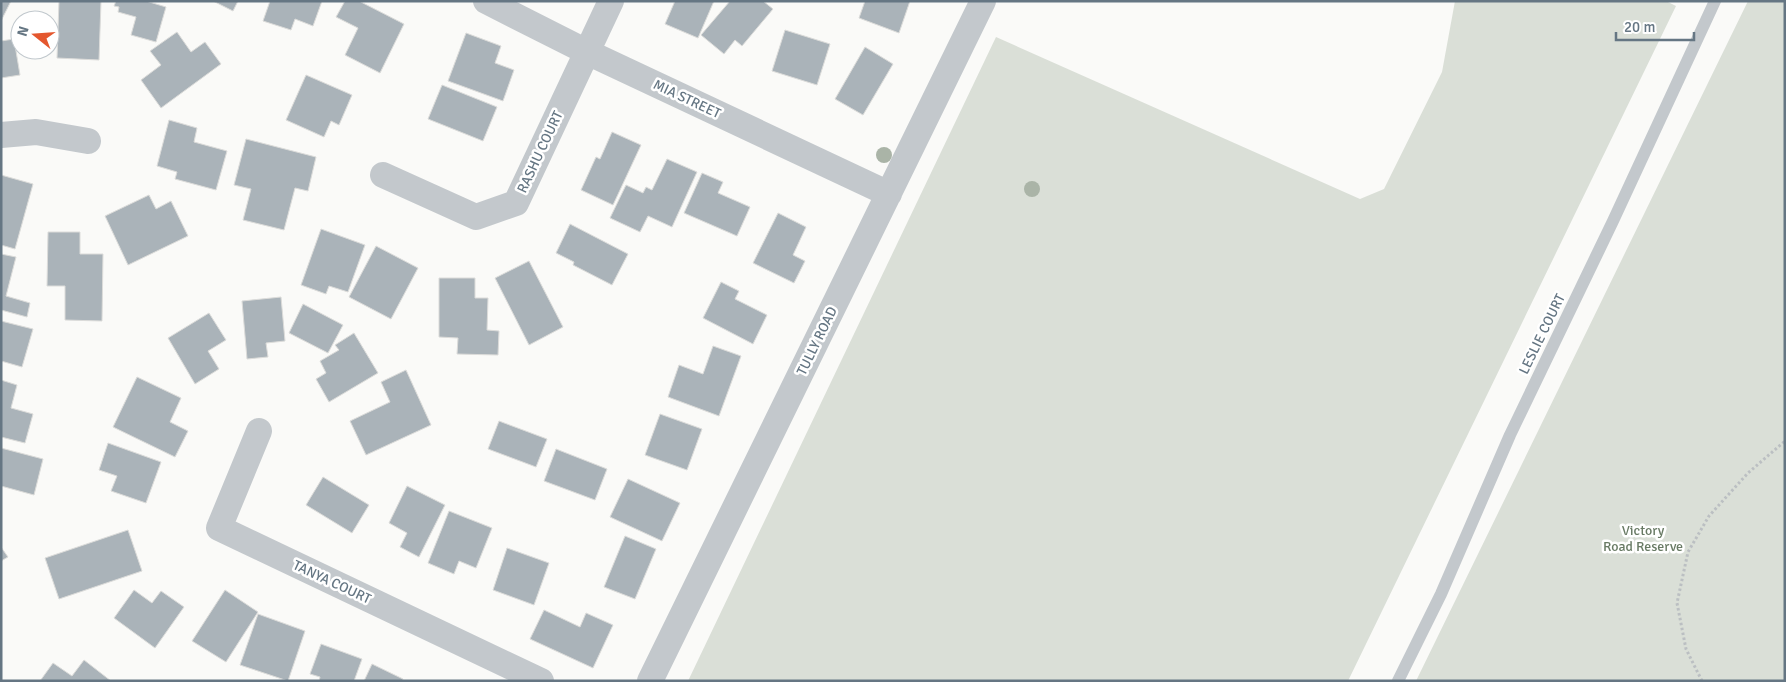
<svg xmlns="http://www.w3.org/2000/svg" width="1786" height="682" font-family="Signika,sans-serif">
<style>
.green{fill:#dadfd7}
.building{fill:#aab3b9;stroke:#dcdcda}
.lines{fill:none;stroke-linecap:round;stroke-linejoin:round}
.path{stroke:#bbbfc2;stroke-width:3;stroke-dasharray:2.5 2.5;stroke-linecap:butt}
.service{stroke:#c3c8cc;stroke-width:12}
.minor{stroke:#c3c8cc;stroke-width:26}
.tree{fill:#aab4a7}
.labels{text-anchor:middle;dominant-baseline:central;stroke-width:5;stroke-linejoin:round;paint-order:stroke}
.street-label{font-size:14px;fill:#657683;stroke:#fff}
.park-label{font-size:14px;fill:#687a64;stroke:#fff}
</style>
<rect width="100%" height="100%" fill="#fafaf8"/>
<path class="green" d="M1455 1H1666L1676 6 1348 681H688L996 37 1360 199 1384 189 1442 72Z
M1748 1H1785V681H1416Z"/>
<path class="building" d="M1 1H11L1 21Z
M59 1H101L99 60 57 58Z
M116 1H146L166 7 156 42 131 35 136 17 118 12 119 7 114 6Z
M213 1H238L233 11Z
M270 1H322L313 26 295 19 291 30 263 21Z
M345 1H359L404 24 380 73 345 55 358 28 336 17Z
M675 1H714L698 38 665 24Z
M730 1H763L773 9 742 46 735 40 724 54 701 35Z
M865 1H910L899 33 859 18Z
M785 30 830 44 817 85 772 71Z
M177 32 191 52 205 42 221 64 161 108 141 80 161 65 150 51Z
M466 33 501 46 495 63 514 70 503 101 448 81Z
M14 39 20 75 1 78V41Z
M865 47 893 64 863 115 835 99Z
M306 75 352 95 339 125 331 121 324 137 286 120Z
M442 85 497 107 483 141 428 119Z
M169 120 197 128 194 142 227 151 216 190 175 179 177 172 157 166Z
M612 132 641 145 613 205 581 190 596 157 600 159Z
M246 139 316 157 308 191 295 188 284 230 243 220 251 189 234 185Z
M667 159 697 172 672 227 648 216 640 232 610 218 626 185 643 193 646 187 652 190Z
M702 173 723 182 718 193 750 207 737 236 684 213Z
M1 175 33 184 15 249 1 245Z
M149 195 156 209 171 201 188 236 128 265 105 216Z
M778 213 806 227 793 255 805 261 794 283 753 263Z
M570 224 628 254 612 285 573 265 574 262 556 253Z
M321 229 365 245 348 292 329 286 326 294 301 285Z
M48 232H80V254H103L102 321 65 320V286H47Z
M376 246 418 268 391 319 349 297Z
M1 254 16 257 6 296 30 303 27 317 1 310Z
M529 261 563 327 529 345 495 278Z
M439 278H475V298H488L487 330 499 331 498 355 457 354 458 338 439 337Z
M721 282 739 291 735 299 767 315 753 344 703 318Z
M281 297 285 341 266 343 268 357 247 359 242 301Z
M303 304 343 325 328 353 289 333Z
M209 313 226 340 208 351 219 369 195 384 168 338Z
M1 321 33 329 22 367 1 361Z
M354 333 378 373 329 402 316 379 326 373 320 361 339 350 335 345Z
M713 346 741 356 719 416 668 397 679 365 703 374Z
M406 370 431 425 366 455 350 421 390 402 381 382Z
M137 377 181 398 170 422 188 431 175 457 113 427Z
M1 380 17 385 11 408 33 414 25 443 1 437Z
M660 414 702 429 687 470 645 455Z
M499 421 547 439 536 467 488 449Z
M108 443 161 462 146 503 111 491 117 476 99 470Z
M1 448 43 459 34 495 1 486Z
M556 449 607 469 595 500 544 481Z
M323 477 369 505 352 533 306 505Z
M628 479 680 503 662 541 610 517Z
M407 486 445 505 419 557 400 547 407 533 389 523Z
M449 511 492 528 476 568 459 561 454 574 428 563Z
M128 530 142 571 59 599 45 558Z
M625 536 656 549 635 599 604 587Z
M1 547 8 557 1 561Z
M507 548 549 563 534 605 493 590Z
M134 590 152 603 161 591 184 607 155 648 114 618Z
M225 590 258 612 226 662 192 641Z
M544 610 580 627 586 613 613 625 593 668 530 639Z
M258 614 305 631 288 681 240 665Z
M321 644 362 659 354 681H319L320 677 310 674Z
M84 660 111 681H40L53 663 72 676Z
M372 664 403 679 402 681H364Z"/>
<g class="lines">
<path class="path" d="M1702 681 1686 649 1677 603 1688 552 1709 516 1748 473 1785 441"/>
<path class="service" d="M1398 681 1441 594 1510 435 1613 221 1715 1"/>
<path class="minor" d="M486 1 587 52 889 194
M1 135 36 132 88 141
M383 175 476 217 516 203 611 1
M259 431 219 528 541 681
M650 681 983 1"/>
</g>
<g class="tree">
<circle cx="884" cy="155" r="8"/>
<circle cx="1032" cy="189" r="8"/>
</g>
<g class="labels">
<g class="street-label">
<text transform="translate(687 99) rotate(25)">MIA STREET</text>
<text transform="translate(540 152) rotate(-65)">RASHU COURT</text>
<text transform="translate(1542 334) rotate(-64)">LESLIE COURT</text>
<text transform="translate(817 341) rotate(-64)">TULLY ROAD</text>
<text transform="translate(332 582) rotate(25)">TANYA COURT</text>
</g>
<g class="park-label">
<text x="1643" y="530">Victory<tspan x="1643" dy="16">Road Reserve</tspan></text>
</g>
</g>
<rect width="1786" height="682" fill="none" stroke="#657683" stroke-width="5"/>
<g transform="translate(35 35) rotate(287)"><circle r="24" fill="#ffffff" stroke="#c1c8cd"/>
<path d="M0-4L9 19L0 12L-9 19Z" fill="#e4572e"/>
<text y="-8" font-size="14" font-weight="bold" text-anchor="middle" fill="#657683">N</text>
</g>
<path d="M1616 32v8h78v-8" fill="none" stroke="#657683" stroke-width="2.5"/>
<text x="1624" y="32" font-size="15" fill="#657683" stroke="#ffffff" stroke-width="4" paint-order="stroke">20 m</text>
</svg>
